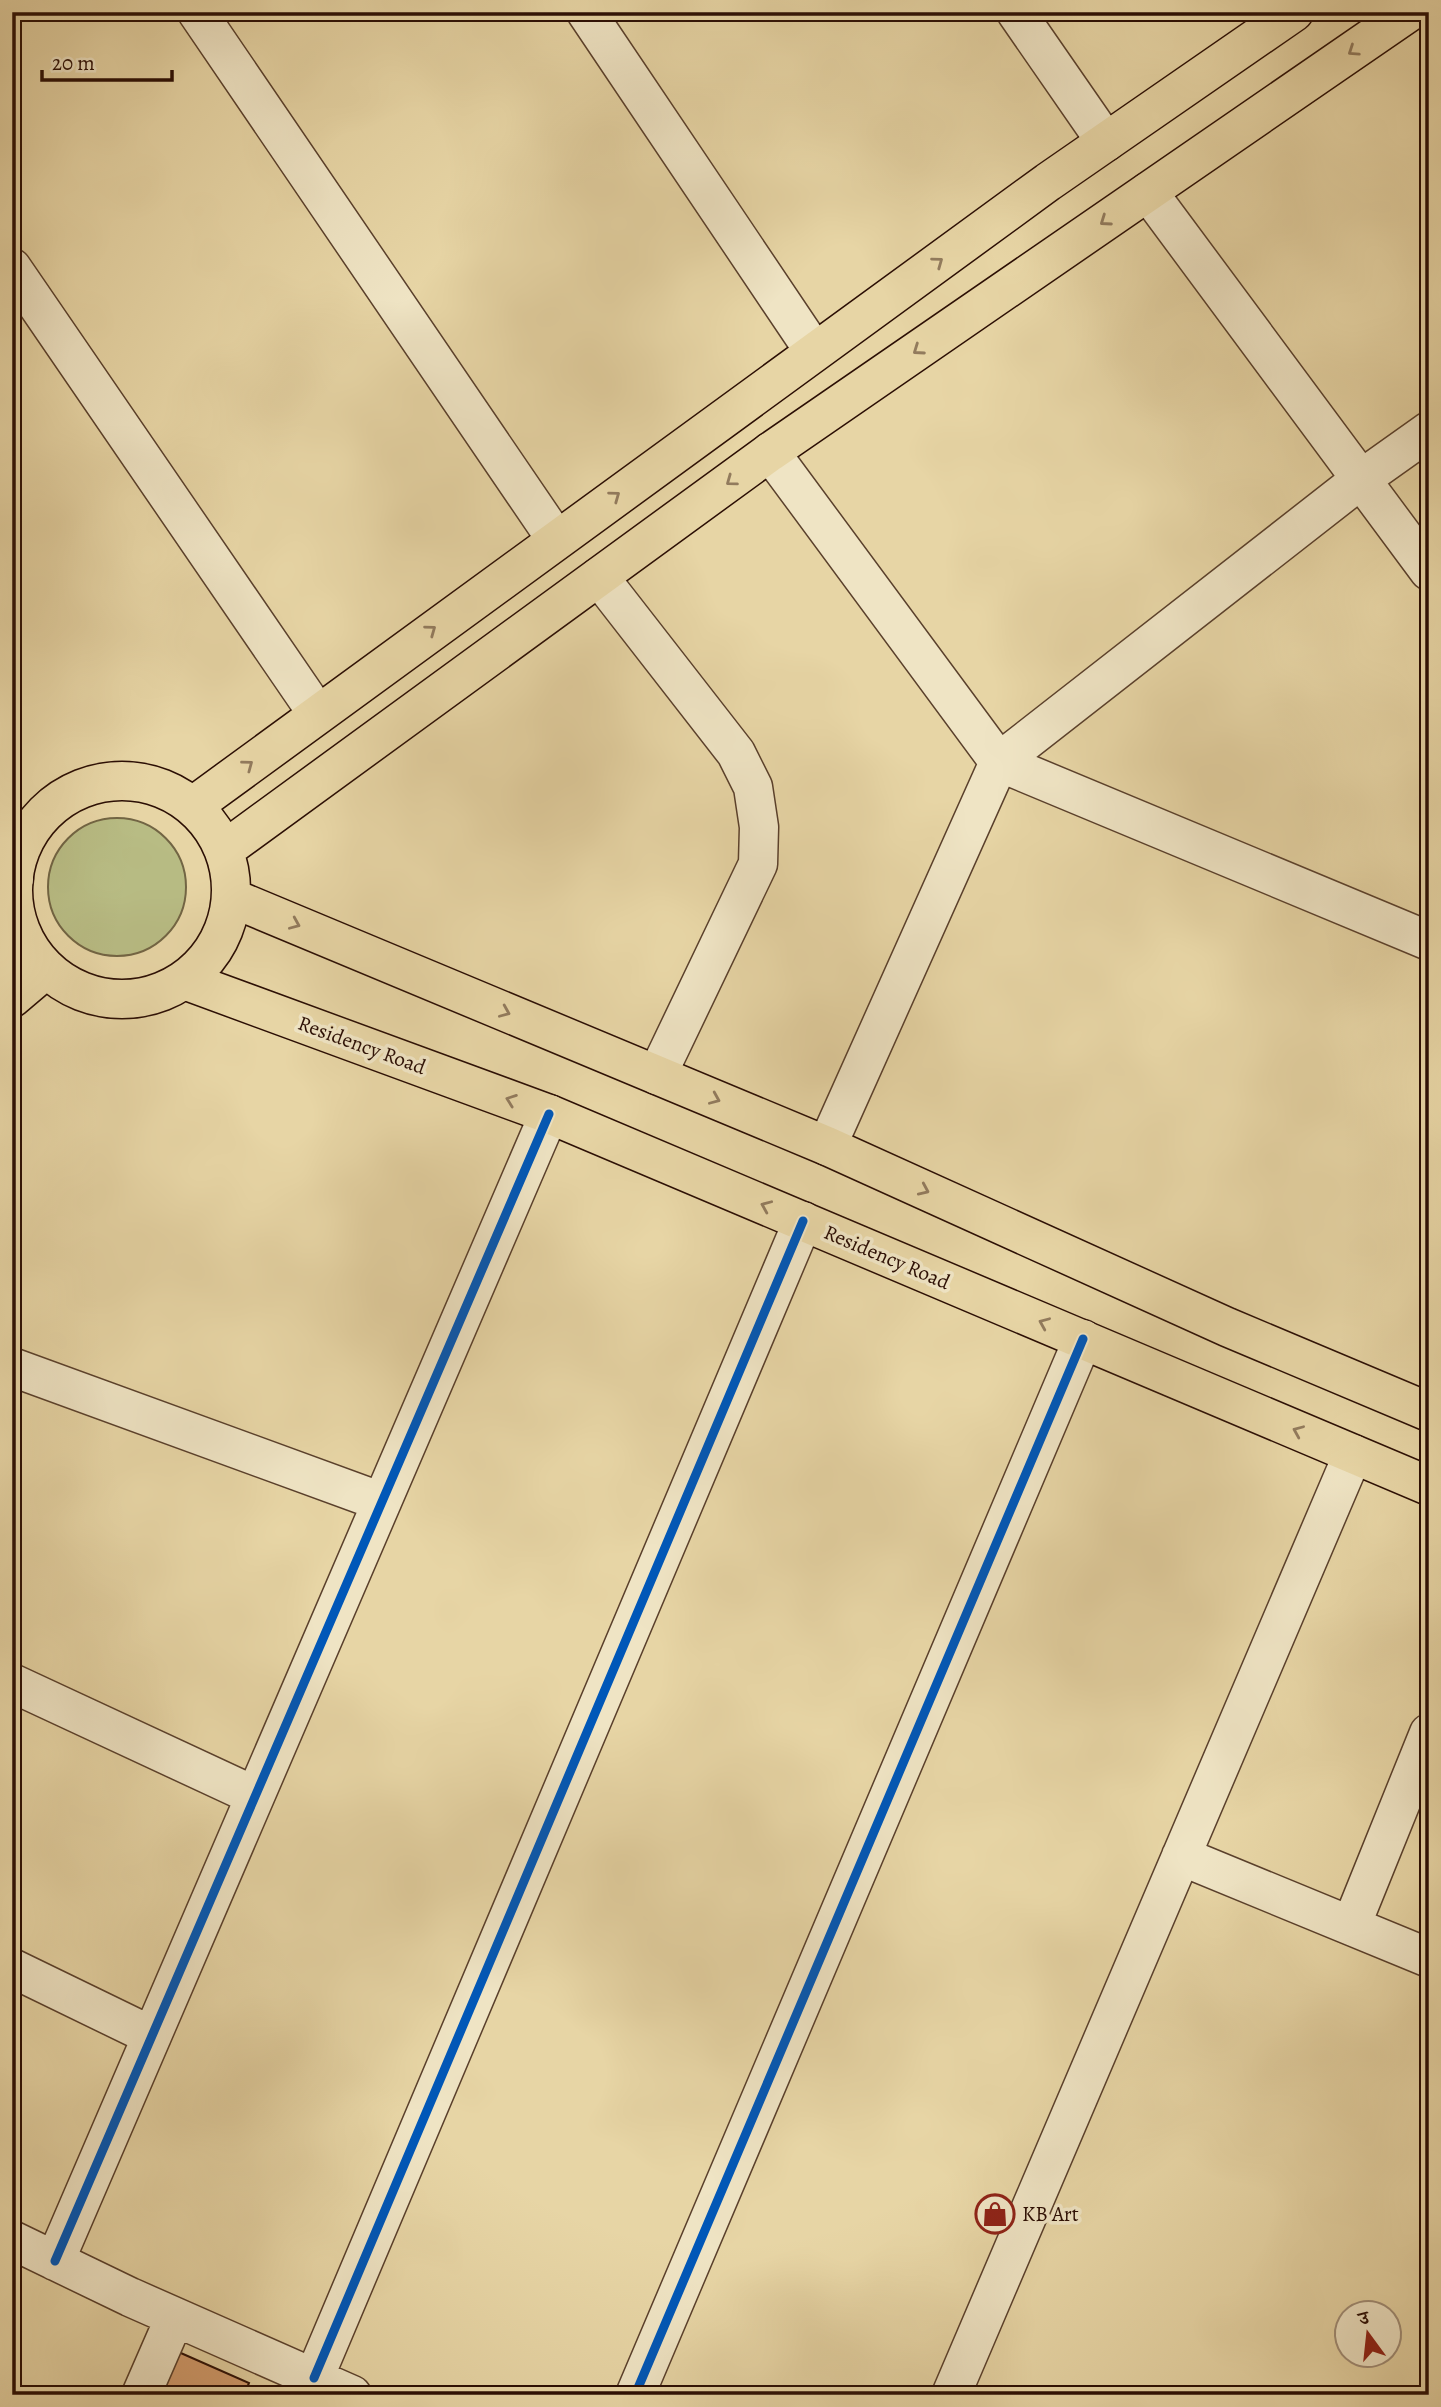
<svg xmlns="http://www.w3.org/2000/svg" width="1441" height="2407" font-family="Alegreya,'Noto Serif Devanagari',serif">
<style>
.green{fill:#b8bc84;stroke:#726544;stroke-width:2}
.building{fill:#d59e6f;stroke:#2b0e04;stroke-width:2}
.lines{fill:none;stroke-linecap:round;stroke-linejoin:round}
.minor-casing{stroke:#5a402c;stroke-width:41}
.major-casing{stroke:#2b0e04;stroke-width:41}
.minor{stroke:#efe4c4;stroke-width:38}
.major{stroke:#e7d5a5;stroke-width:38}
.cycleway-casing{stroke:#efe4c4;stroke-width:13}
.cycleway{stroke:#0057b8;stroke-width:9}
.oneway{stroke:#927b5d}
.labels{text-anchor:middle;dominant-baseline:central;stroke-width:7;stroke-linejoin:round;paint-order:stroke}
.street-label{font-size:21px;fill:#2b0e04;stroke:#efe4c4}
.poi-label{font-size:21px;fill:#2b0e04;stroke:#efe4c4;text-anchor:start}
</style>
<rect width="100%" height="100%" fill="#e7d5a5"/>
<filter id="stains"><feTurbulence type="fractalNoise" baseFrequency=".00286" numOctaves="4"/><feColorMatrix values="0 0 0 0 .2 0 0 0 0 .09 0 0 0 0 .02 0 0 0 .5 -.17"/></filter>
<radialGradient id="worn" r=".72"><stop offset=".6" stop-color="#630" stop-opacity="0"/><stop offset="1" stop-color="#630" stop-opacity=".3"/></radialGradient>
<path class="green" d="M48 887a69 69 0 1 1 138 0a69 69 0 1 1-138 0Z"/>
<path class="building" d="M174 2350 249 2383 244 2395H154Z"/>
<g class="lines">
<g class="minor-casing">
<path id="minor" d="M197 12 556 539
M586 12 814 351
M1016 12 1106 142
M1148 192 1429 571
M12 268 317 713
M770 452 999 762 1429 941
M599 577 736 753 753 787 759 827 758 864 657 1075
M12 877 14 879
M827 1146 999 762 1360 480 1429 431
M12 1367 382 1502
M12 1683 255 1796
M1181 1856 1429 1958
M1351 1926 1429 1733
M12 1968 152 2036
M12 2240 130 2297 352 2395
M55 2261 549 1114
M314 2378 803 1221
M141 2395 175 2317
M635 2395 1083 1339
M951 2395 1353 1454"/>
</g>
<g class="major-casing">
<path id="major" d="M13 890a109 109 0 1 1 218 0a109 109 0 1 1-218 0Z
M193 806 1048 182 1294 12
M227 848 770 452 1409 12
M232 898 827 1146 1227 1327 1429 1412
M184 980 549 1114 1429 1486
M12 998 45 970"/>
</g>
<use href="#minor" class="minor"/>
<use href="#major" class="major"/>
<g class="cycleway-casing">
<path id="cycleway" d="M55 2261 549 1114
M314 2378 803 1221
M635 2395 1083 1339"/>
</g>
<use href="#cycleway" class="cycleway"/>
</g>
<defs><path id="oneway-chevron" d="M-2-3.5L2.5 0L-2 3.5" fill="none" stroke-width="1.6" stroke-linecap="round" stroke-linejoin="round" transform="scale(1.75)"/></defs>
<g class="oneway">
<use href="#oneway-chevron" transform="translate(1353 51) rotate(146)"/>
<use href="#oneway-chevron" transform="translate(1105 221) rotate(145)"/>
<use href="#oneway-chevron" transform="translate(938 262) rotate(-36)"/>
<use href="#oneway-chevron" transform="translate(918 350) rotate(145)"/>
<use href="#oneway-chevron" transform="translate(731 481) rotate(144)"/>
<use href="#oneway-chevron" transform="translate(615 496) rotate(-36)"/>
<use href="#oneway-chevron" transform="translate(431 630) rotate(-36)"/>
<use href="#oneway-chevron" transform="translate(248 765) rotate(-37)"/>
<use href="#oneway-chevron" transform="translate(295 924) rotate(23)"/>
<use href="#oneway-chevron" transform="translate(505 1012) rotate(23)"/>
<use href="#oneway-chevron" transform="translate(715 1099) rotate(23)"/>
<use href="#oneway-chevron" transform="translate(511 1100) rotate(-160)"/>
<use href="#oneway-chevron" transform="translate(924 1190) rotate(24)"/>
<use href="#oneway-chevron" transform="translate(766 1206) rotate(-157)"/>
<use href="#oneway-chevron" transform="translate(1044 1323) rotate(-157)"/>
<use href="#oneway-chevron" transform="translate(1298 1431) rotate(-157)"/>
</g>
<defs>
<g id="shop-ring" transform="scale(2.0125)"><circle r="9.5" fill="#efe4c4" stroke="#8f2418" stroke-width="1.5"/><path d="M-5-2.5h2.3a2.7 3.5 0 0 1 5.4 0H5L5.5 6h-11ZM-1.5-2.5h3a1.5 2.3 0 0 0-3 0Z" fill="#8f2418"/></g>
</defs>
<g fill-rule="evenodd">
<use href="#shop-ring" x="995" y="2214"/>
</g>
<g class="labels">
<g class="street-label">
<text transform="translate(362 1045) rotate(20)">Residency Road</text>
<text transform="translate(887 1257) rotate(23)">Residency Road</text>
</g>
<g class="poi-label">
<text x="1022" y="2214">KB Art</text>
</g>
</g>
<rect width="1441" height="2407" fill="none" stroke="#e7d5a5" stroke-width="42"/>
<rect x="14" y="14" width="1413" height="2379" fill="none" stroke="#2b0e04" stroke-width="3.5"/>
<rect x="21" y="21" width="1399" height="2365" fill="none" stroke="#2b0e04" stroke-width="2"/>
<g transform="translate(1368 2334) rotate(345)"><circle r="33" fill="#efe4c4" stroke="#a18e77" stroke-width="2"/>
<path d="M0-5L12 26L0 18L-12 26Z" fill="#8f2418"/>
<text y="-10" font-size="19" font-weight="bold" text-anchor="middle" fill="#2b0e04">उ</text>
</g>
<path d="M42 70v10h130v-10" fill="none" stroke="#2b0e04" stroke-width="3.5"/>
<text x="52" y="70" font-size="21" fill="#2b0e04" stroke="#efe4c4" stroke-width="5" paint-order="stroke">20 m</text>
<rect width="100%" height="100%" filter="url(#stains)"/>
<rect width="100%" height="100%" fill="url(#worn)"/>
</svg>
